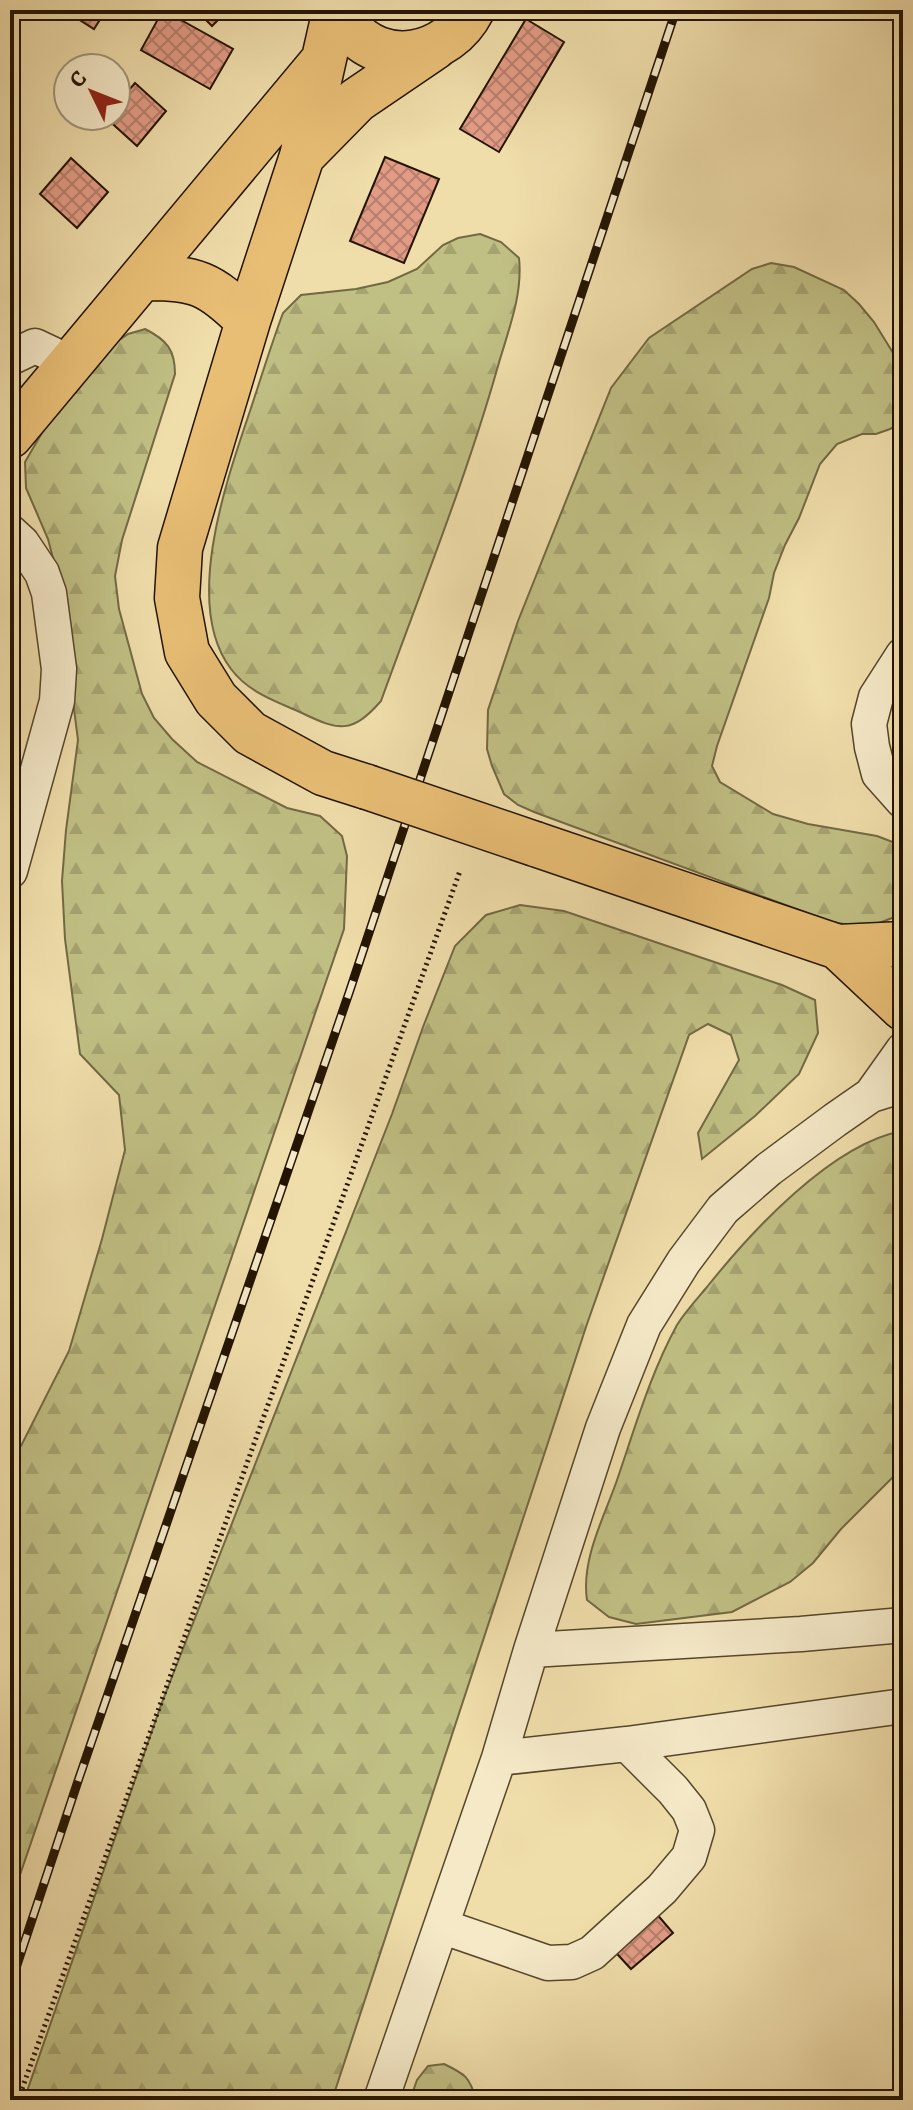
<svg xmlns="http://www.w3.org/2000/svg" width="913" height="2110" font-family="Alegreya,serif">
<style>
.forest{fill:url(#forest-firs);stroke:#726942;stroke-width:2}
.building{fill:url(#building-cross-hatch);stroke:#231300;stroke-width:2}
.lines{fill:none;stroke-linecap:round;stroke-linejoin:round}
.minor-casing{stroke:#56462a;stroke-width:37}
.major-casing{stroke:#231300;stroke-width:47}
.path{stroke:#231300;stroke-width:5;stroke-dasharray:2 4;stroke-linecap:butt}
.minor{stroke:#f5e9c8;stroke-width:34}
.major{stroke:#e8be75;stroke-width:44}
.rail-casing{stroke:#231300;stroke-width:9}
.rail{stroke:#f5e9c8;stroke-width:6;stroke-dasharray:18;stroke-linecap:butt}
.major-bridge-casing{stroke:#231300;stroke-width:47;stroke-linecap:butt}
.major-bridge{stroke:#e8be75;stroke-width:44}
</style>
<defs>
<pattern id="forest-firs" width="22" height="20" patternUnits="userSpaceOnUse" patternTransform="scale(2)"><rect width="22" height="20" fill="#c0bf84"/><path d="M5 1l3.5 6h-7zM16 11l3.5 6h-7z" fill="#a5a370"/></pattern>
<pattern id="building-cross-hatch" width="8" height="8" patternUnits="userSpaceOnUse" patternTransform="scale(2)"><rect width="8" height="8" fill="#e29c86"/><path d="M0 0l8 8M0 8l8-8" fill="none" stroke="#b77e6b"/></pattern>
</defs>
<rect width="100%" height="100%" fill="#efddaa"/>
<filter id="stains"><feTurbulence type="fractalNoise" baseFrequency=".0025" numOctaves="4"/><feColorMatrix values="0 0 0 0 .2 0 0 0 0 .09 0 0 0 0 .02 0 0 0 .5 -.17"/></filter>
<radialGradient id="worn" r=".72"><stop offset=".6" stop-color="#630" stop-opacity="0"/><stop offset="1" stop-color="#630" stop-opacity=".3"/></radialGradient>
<path class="forest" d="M480 234 501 242 519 258C523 295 508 331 498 366 466 479 421 590 381 701 352 734 339 731 302 713 276 701 249 693 231 669 182 605 227 479 250 411 261 378 271 345 283 313L301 295 356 289 388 282 417 269 443 245 458 238Z
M771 263 794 267 844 290 859 304 874 322 903 369V422L890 429 876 434H862L837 444 820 464 799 518 785 545 774 573 769 598 717 746 712 766 720 782 773 814 808 824 877 836 903 846V913C872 928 863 929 829 921L534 812 518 805 504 794 492 766 487 749 488 710 518 621 611 388 649 338 752 269Z
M145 329C167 340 175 350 175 374L122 540 115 576 119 609 142 694 154 718 172 739 197 762 287 808 320 816 342 836 347 856 344 929 10 1904V1458L21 1446 69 1351 102 1239 125 1150 119 1095 80 1054 65 939 62 881 66 830 78 740 56 570 48 539 26 488 25 462 43 431 67 400 115 343 128 334Z
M520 905 564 911 782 985 815 1000 818 1033 799 1074 755 1116 702 1159 698 1133 739 1060 731 1035 708 1024 689 1035 587 1324 332 2100H24L161 1705 392 1114 423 1027 455 946 486 915Z
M903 1131V1467L841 1529 813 1563 790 1582 732 1612 636 1624 609 1617 587 1600C581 1561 603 1519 616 1483 634 1431 650 1374 677 1325 685 1312 697 1299 707 1287 750 1233 832 1143 903 1131Z
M444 2064C465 2074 470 2077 476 2100H410L417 2080 428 2066Z"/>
<path class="building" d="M64 10H106L94 29Z
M163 10 233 49 210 89 141 50Z
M196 10H228L212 26Z
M526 19 564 42 499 152 460 129Z
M135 83 166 111 137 146 105 117 116 116V105Z
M385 157 439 179 404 263 350 241Z
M71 158 108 192 77 228 40 194Z
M10 762 21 768 10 804Z
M649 1905 673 1933 631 1969 607 1943Z"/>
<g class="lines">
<g class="minor-casing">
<path id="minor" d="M10 358 35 346 71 363
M10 532 22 543 42 573 49 593 59 669 57 701 10 871
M903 655 876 697 869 724 872 747 879 774 903 801
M871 1095 903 1050
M531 1650 801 1634 903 1625
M499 1758 627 1744 903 1706
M441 1926 548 1963 572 1962 592 1953 662 1889 689 1857 697 1830 689 1810 673 1790 627 1744
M381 2100 499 1758 531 1650 603 1428 644 1325 684 1261 723 1209 769 1169 835 1120 871 1095 903 1085"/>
</g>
<g class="major-casing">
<path id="major" d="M335 10 302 156 248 321 180 548 177 598 187 652 216 699 250 733 323 773 367 787
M339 10C341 15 344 22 348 26 382 71 448 57 472 10
M302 156 357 100 435 47
M142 278C196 277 210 283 248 321
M10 436 321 63
M535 844 838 947 903 944
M838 947 903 1008"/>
</g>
<path class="path" d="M18 2100 460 871"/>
<use href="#minor" class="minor"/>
<use href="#major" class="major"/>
<g class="rail-casing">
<path id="rail" d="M10 1986 78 1781 349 993 676 10"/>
</g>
<use href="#rail" class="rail"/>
<g class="major-bridge-casing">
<path id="major-bridge" d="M367 787 535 844"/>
</g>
<use href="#major-bridge" class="major-bridge"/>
</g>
<rect width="913" height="2110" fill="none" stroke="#efddaa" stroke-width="40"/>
<rect x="12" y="12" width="889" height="2086" fill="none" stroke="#231300" stroke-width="4"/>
<rect x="20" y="20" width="873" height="2070" fill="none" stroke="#231300" stroke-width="2"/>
<g transform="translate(92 92) rotate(313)"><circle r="38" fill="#f5e9c8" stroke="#a19378" stroke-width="2"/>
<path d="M0-6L14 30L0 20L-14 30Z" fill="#8f2418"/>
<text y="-12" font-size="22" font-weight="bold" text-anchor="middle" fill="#231300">С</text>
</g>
<rect width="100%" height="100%" filter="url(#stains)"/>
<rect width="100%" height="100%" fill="url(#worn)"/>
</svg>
